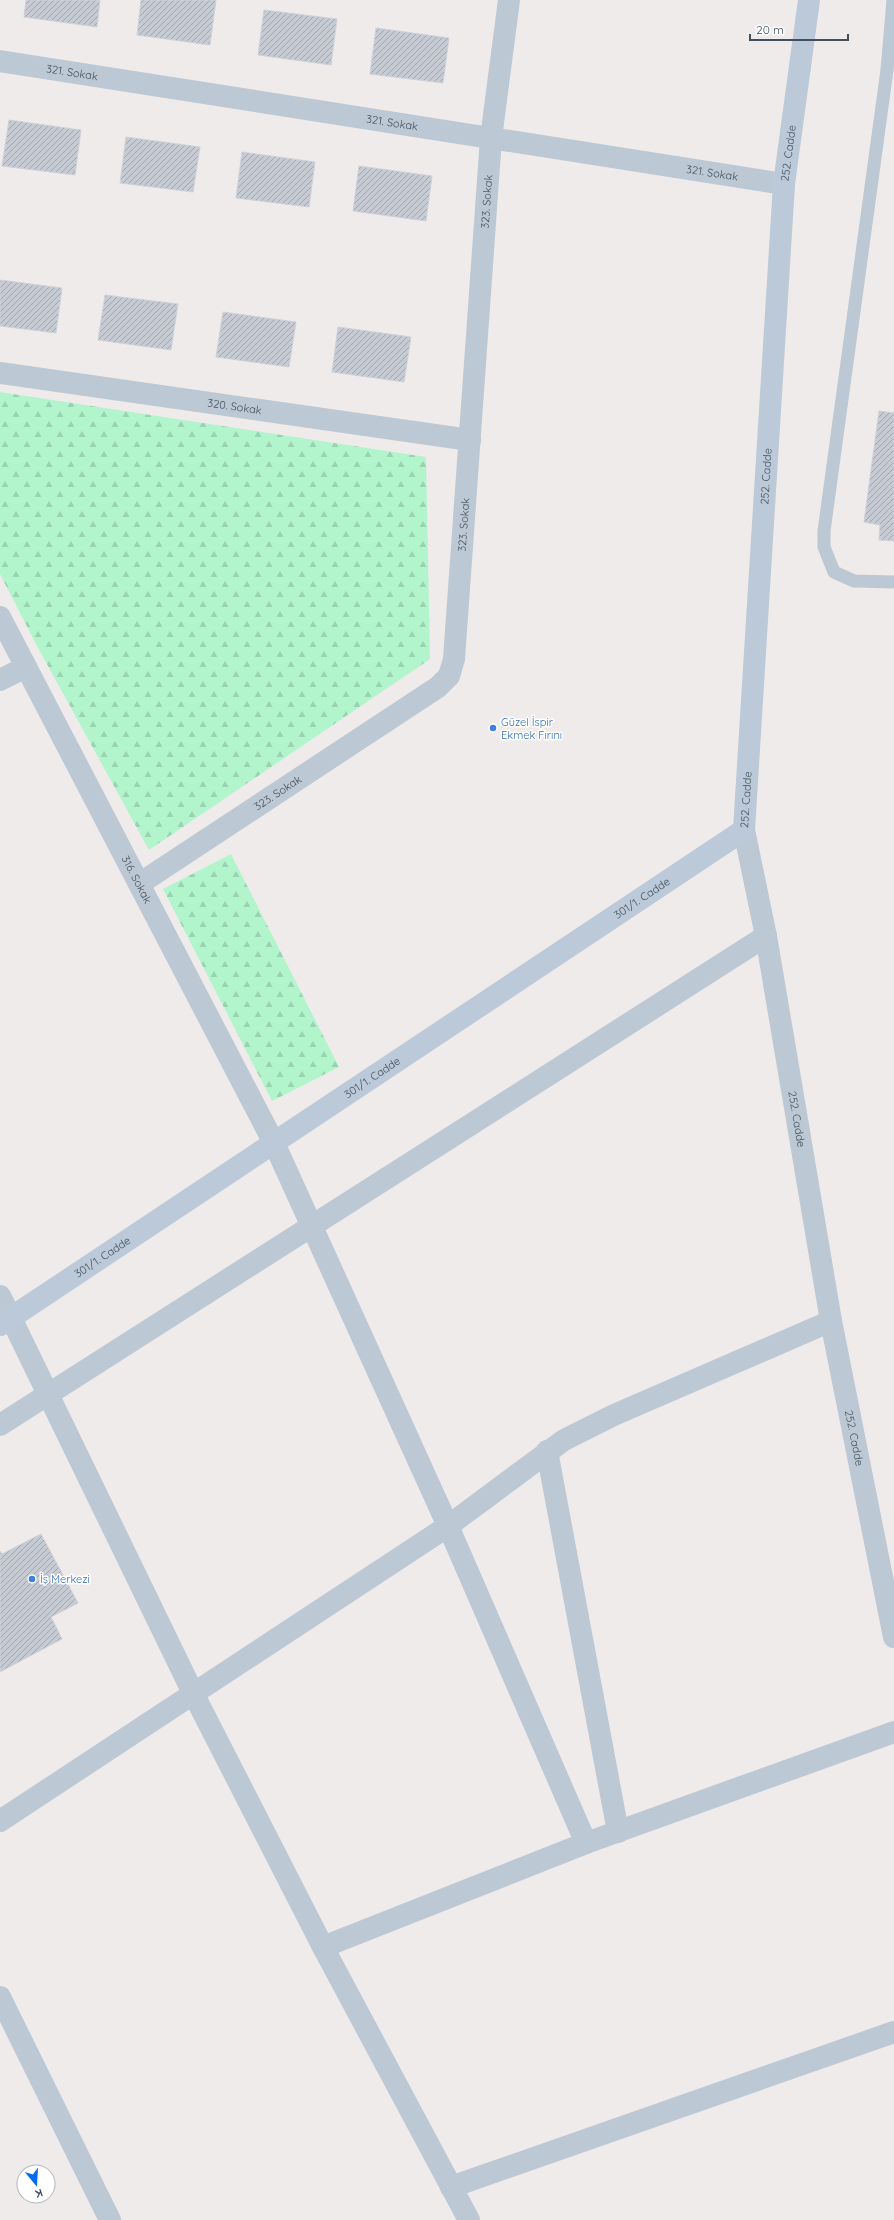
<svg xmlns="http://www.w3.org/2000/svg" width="894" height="2220" font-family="Quicksand,sans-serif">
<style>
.forest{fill:url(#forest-firs)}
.building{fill:url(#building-hatch);stroke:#ced1d8}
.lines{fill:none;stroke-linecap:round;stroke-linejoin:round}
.service{stroke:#bcc8d3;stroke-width:13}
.minor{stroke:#bcc8d3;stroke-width:22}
.tertiary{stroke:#bcc8d3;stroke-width:22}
.secondary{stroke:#bbc9d8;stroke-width:22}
.shop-dot{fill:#3f7fe0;stroke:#fff;stroke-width:1.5}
.labels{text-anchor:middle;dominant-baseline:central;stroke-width:3;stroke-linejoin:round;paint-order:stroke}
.street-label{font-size:11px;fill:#424f5b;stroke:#fff}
.shop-label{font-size:11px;fill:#366cbe;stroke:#fff;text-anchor:start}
</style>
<defs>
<pattern id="forest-firs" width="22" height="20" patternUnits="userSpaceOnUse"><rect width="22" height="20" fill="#b2f4cc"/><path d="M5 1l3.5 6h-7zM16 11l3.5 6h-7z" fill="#9ad3b1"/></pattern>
<pattern id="building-hatch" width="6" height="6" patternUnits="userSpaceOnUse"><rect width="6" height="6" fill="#c6cad2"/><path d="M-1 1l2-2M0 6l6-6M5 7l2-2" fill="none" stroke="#a2a6ad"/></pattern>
</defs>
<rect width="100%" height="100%" fill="#efebeb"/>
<path class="forest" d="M0 392 426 457 430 659 149 850 37 646 0 574Z
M231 854 339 1067 272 1101 163 889Z"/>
<path class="building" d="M26 0H100L97 27 24 17Z
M141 0H216L210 45 137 35Z
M264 10 337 19 331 65 258 55Z
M376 28 449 38 443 83 370 74Z
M9 120 81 130 75 175 2 166Z
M126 137 200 147 193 192 120 183Z
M242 152 315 162 309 207 236 198Z
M359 166 432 176 426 221 353 211Z
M0 280 62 288 56 333 0 326Z
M105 295 178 304 171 350 98 340Z
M223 312 296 322 289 367 216 357Z
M338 327 411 337 404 382 332 372Z
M879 411 894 413V541L879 540 880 525 864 522Z
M41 1534 78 1603 51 1617 62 1639 0 1672V1551L2 1554Z"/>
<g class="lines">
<path class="service" d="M893 0 887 70 824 531V547L834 572 854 581 894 582"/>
<g class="minor">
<path id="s1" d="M0 61 784 184"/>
<path id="s2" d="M0 373 470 440"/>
<path id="s3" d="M0 617 274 1143 448 1526 586 1843"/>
<path d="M0 680 26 667"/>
<path id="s4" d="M744 830 766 936 831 1321 894 1637"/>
<path id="s5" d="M139 884 438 687 449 676 454 659 491 138 509 0"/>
<path d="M11 1318 193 1693 323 1947 469 2220"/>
<path d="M0 1425 766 936"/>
<path d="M547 1451 618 1832"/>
<path d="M0 1821 448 1526 564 1440 614 1415 831 1321"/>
<path d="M323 1947 586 1843 894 1732"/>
<path d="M0 1997 110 2220"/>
<path d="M451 2187 894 2032"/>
</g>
<path class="tertiary" d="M0 1296 11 1318"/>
<path class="secondary" id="s6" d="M0 1325 744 830 784 184 809 0"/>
</g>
<g class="shop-dot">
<circle cx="493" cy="728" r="4"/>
<circle cx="32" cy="1579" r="4"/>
</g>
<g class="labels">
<g class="street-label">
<text stroke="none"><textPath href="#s1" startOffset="73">321. Sokak</textPath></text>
<text stroke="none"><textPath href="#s1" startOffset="397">321. Sokak</textPath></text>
<text stroke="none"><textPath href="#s6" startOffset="1572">252. Cadde</textPath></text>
<text stroke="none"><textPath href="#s1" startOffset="721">321. Sokak</textPath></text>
<text stroke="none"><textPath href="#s5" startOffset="850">323. Sokak</textPath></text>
<text stroke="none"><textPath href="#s2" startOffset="237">320. Sokak</textPath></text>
<text stroke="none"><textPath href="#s6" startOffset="1248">252. Cadde</textPath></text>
<text stroke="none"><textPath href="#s5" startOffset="526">323. Sokak</textPath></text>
<text stroke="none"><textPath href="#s5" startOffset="166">323. Sokak</textPath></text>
<text stroke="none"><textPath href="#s6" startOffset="924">252. Cadde</textPath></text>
<text stroke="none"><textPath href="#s3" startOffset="296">316. Sokak</textPath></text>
<text stroke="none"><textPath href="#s6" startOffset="771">301/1. Cadde</textPath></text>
<text stroke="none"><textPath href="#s6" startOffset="447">301/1. Cadde</textPath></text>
<text stroke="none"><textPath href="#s4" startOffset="294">252. Cadde</textPath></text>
<text stroke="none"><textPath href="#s6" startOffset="123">301/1. Cadde</textPath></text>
<text stroke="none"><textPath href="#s4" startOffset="618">252. Cadde</textPath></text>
</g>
<g class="shop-label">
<text x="501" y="722">Güzel İspir<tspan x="501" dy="13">Ekmek Fırını</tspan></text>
<text x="40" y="1579">İş Merkezi</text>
</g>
</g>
<g transform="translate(36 2184) rotate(162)"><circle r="19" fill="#ffffff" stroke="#b3b9bd"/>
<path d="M0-3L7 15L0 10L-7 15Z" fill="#036af1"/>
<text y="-6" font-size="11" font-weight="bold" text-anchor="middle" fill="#424f5b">K</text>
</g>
<path d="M750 34v6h98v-6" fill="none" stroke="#424f5b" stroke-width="2"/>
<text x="756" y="34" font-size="12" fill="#424f5b" stroke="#ffffff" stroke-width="3" paint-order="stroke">20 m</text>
</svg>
